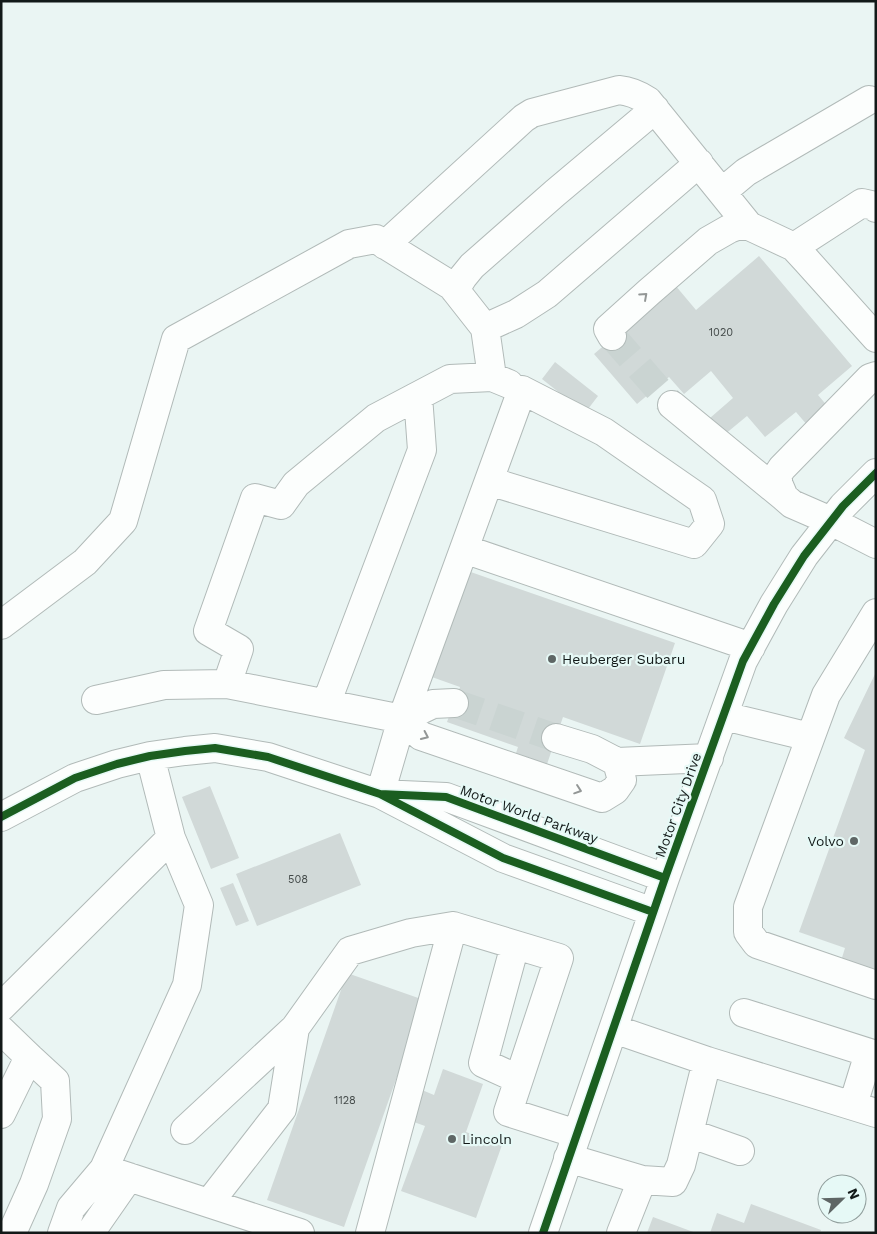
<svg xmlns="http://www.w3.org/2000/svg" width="877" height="1234" font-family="'Work Sans',sans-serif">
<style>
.building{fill:#d1d9d8}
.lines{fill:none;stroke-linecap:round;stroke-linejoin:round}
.minor-tunnel{stroke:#cad4d2;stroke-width:28;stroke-dasharray:28 14;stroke-linecap:butt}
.minor-casing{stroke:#b1bab8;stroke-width:30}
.minor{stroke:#fcfefd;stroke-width:28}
.cycleway-casing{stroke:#e6f9f6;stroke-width:11}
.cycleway{stroke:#1b5e20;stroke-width:8}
.oneway{stroke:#939796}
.poi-dot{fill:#5e6665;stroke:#e6f9f6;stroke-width:2}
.labels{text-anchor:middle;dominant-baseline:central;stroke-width:4.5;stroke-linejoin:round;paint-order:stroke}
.number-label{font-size:11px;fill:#424948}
.poi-label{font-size:14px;fill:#121918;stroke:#e6f9f6;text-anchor:start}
.street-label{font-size:14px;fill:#121918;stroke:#e6f9f6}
</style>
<rect width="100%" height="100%" fill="#eaf5f3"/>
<path class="building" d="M759 256 852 366 818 395 829 408 808 426 796 412 765 437 747 416 724 435 710 418 733 398 711 371 684 394 669 377 637 404 594 354 675 285 696 310Z
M555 362 598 396 585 413 542 379Z
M465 570 675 643 640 744 563 717 544 773 513 762 518 747 447 722 460 687 429 676Z
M876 672V974L841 961 845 948 799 932 865 750 844 738Z
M210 786 239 858 211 869 182 797Z
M340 833 361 885 257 926 236 874Z
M233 883 249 921 236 926 220 888Z
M347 973 424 1000 344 1227 267 1200Z
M443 1069 483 1084 466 1132 502 1145 476 1218 401 1191 425 1126 411 1121 422 1090 434 1095Z
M751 1204 821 1230 820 1233H710L717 1213 744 1223Z
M653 1217 696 1233H647Z"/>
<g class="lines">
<path class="minor-tunnel" d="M612 336 672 405
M454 703 556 738"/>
<g class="minor-casing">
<path id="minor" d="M722 192 746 172 869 100
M385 245 524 118 532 113 619 90C630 91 639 95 648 101L749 226 794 247 806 260 876 338
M794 247 862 203 875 206 876 208
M455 290 463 277 472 266 555 193 655 109
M485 328 516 314 547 294 699 163
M612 336 608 329 649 292 708 241 729 229 737 226H749
M876 376 870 378 782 468 778 474V483L784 497 792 504 831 521 876 544
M672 405 784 497
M464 549 751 647
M876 613 826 695 748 907V932L757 944 876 985
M1 625 85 562 123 521 176 339 349 244 376 239 452 286 485 328 492 377
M96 700 164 685 227 684
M454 703 433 704 402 719 421 736 602 798 615 790 622 780 617 762 592 749 556 738
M326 704 422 450 418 396
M724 716 810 737
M402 719 227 684 239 649 208 631 255 498 281 505 296 484 376 418 450 379 492 377 509 384
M617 762 709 758
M1 817 75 778 117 764 150 756 185 751 215 748 268 757 380 794 402 719 522 390 604 432 702 500 710 524 694 544 489 481
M653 912 503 858 380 794 446 797 665 878
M515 945 483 1063 518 1079
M1 1007 171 838
M744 1013 876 1055
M614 1029 707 1061 681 1165 673 1182 642 1180
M1 1030 29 1057 55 1081 57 1119 34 1184 12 1233
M707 1061 876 1113
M853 1105 869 1053
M1 1114 29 1057
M185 1130 295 1028 350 951 411 933 453 926 559 958 508 1112 577 1134
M689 1133 740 1151
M568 1158 642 1180 621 1233
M104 1169 300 1233
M209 1203 282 1109 295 1028
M62 1233 71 1208 104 1169 187 985 199 905 171 838 150 756
M90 1233 129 1177
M370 1233 453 926
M543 1233 665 878 743 661 774 604 804 556 843 506 876 473"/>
</g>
<use href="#minor" class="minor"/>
<g class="cycleway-casing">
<path id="cycleway" d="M1 817 75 778 117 764 150 756 185 751 215 748 268 757 380 794
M653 912 503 858 380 794 446 797 665 878
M543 1233 665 878 743 661 774 604 804 556 843 506 876 473"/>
</g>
<use href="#cycleway" class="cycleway"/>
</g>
<defs><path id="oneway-chevron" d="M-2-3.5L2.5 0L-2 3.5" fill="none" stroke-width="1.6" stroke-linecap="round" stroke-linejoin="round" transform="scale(1.25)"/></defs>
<g class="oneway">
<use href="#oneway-chevron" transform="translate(644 296) rotate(-42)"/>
<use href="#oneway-chevron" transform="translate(425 736) rotate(25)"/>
<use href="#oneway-chevron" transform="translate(578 790) rotate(19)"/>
</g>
<g class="poi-dot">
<circle cx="552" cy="659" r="5"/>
<circle cx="854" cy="841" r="5"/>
<circle cx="452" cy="1139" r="5"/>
</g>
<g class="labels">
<g class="number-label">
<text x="721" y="332">1020</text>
<text x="298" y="879">508</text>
<text x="345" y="1100">1128</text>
</g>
<g class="poi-label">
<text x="562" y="659">Heuberger Subaru</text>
<text x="844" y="841" text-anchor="end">Volvo</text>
<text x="462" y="1139">Lincoln</text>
</g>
<g class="street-label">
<text transform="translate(678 805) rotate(-70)">Motor City Drive</text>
<text transform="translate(529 814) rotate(20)">Motor World Parkway</text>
</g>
</g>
<rect width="877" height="1234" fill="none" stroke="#121918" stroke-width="5"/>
<g transform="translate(842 1199) rotate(67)"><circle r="24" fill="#e6f9f6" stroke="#919f9d"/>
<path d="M0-4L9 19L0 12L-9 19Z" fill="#5e6665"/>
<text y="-8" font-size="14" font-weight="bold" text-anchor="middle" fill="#121918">N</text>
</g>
</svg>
